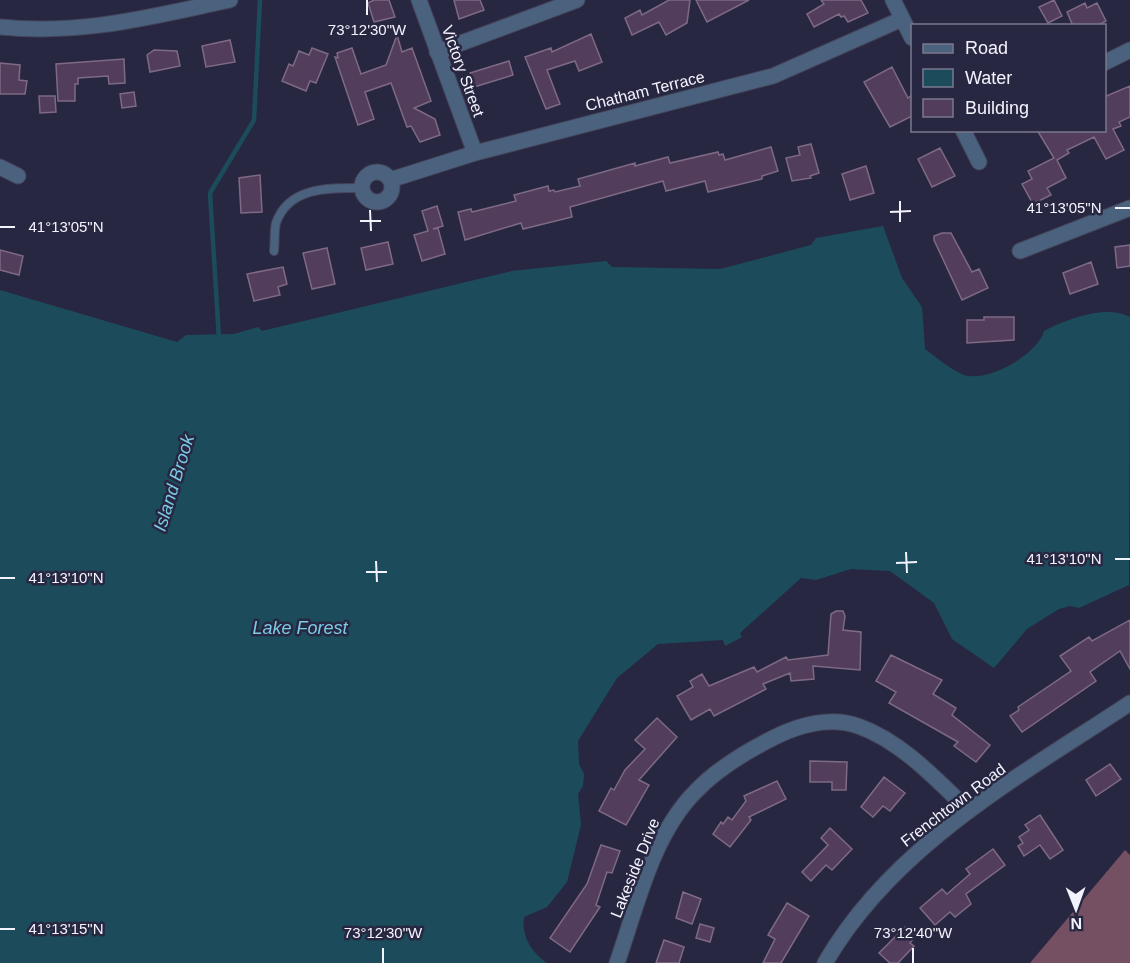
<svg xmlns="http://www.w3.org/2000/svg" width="1130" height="963" font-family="Helvetica,sans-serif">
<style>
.forest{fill:#755062}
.water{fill:#1c4c5b}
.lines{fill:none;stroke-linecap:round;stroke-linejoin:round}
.stream{stroke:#1c4c5b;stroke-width:4.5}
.building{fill:#533d5c;stroke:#7e6a85;stroke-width:1.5}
.service-casing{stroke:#44445b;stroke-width:10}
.minor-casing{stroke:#44445b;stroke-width:17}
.service{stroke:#4a627d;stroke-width:8}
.minor{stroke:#4a627d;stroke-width:15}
.ticks{fill:none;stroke:#f3f3fe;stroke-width:2}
.labels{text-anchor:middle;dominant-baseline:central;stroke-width:5;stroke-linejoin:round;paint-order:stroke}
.street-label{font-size:16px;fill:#f3f3fe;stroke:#282741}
.water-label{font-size:18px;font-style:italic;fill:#7bcbe6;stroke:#282741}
.ticks-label{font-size:15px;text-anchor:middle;fill:#f3f3fe;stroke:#282741;stroke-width:5;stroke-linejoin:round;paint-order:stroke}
</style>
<rect width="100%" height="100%" fill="#282741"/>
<path class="forest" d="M1125 850 1130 855V963H1030Z"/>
<path class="water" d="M883 226 902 278 922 307 925 349C936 357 951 370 964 375 988 383 1038 354 1044 331 1067 319 1106 304 1130 317L1129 585 1079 608 1070 606 1059 609 1027 629 994 668 952 639 934 603 890 571 851 569 816 580 801 578 740 633 742 637 725 646 723 640 658 644 617 678 578 741 579 764 584 774 583 786 578 794 581 825 567 882 547 907 524 917C521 936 532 953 547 963H0V290L177 342 186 335 234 334 258 327 262 331 512 271 606 261 612 267 720 269 811 245 816 238Z"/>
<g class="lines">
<path class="stream" d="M219 339 210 193 254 120 260 0"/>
</g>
<path class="building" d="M374 0H389L395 17 374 22 368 3Z
M454 0H480L484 10 459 19Z
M669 0H690L687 23 666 35 659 22 632 35 625 18 640 10 642 15Z
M696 0H749L707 22Z
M821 0H861L868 13 848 22 844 16 841 17 839 14 814 27 807 14 824 4Z
M1054 0 1062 16 1048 23 1039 7Z
M1085 3 1087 8 1097 3 1106 21 1097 26H1073L1067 12Z
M591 34 602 62 579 71 575 61 547 70 560 104 546 109 525 57 551 48 552 52Z
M397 35 402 52 412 48 431 101 414 108 435 119 440 135 420 142 411 126 407 127 391 83 365 92 374 119 358 125 335 57 338 58 337 53 352 48 361 74 386 65Z
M230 40 235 62 206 67 202 46Z
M312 48 328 54 316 83 310 81 306 91 282 81 289 64 293 66 299 51 309 55Z
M154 50 177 51 180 66 150 72 147 55Z
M124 59 125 83 109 84 108 76 78 78V84H75V101H58L56 64Z
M509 61 513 75 474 87 470 73Z
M0 63 20 65 19 80 27 81 25 94H0Z
M892 67 908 98 912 95V116L890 127 864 82Z
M1130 86V117L1119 122 1121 126 1113 129 1124 150 1106 159 1094 137 1067 150 1069 153 1057 160 1066 178 1047 188 1051 195 1033 204 1022 184 1032 179 1028 171 1054 158 1037 130H1104V97Z
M134 92 136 106 122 108 120 94Z
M39 96H55L56 112 40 113Z
M811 144 819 173 810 176 811 178 792 181 786 158 800 155 798 147Z
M771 147 778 171 762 176V179L708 192 705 181 666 191 663 181 570 207 572 217 523 229 521 223 465 240 458 212 471 209 472 212 516 201 514 195 548 186 549 191 554 190 555 192 580 186 578 179 635 163V166L668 157 670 163 718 152 719 155 723 154 725 160Z
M940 148 955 176 932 187 918 159Z
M866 166 874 193 850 200 842 174Z
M260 175 262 212 241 213 239 178Z
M437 206 443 226 433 229 438 228 445 254 422 261 414 235 428 231 422 211Z
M942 233H951L972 272 979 269 988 288 962 300 934 240V236Z
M388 242 393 264 366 270 361 248Z
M1130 245V266L1117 268 1115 247Z
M327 248 335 284 312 289 303 253Z
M0 250 23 256 19 275 0 270Z
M1091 262 1098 284 1070 294 1063 273Z
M283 267 287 284 278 287 280 295 254 301 247 274Z
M984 317H1014V340L967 343V320H984Z
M836 611H843L845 616 843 630 861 632 860 670 813 666 814 679 791 681 790 673 763 684 766 689 714 716 710 709 691 720 677 696 693 687 690 681 702 674 709 686 754 667 757 672 786 657 788 660 828 655 831 614Z
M1130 620V669L1120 651 1090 672 1096 681 1022 732 1010 716 1019 710 1018 707 1071 671 1060 656 1089 637 1092 641Z
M891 655 942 680 933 694 956 708 952 715 990 745 976 762 954 746 958 742 889 703 896 692 876 681Z
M657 718 677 737 639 780 649 785 626 825 599 811 611 788 614 790 625 770 645 749 635 740Z
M810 761 847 762 846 790H832V782H810Z
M1110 764 1121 779 1096 796 1086 780Z
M884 777 905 793 890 811 883 806 873 817 861 807Z
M777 781 786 799 749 817 751 820 730 847 713 834 721 822 723 824 728 817 732 820 746 801 744 796Z
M1040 815 1063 850 1050 859 1040 845 1024 856 1018 846 1023 843 1019 837 1029 830 1025 825Z
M830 828 852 849 832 870 826 865 811 881 802 872 828 845 821 838Z
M601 845 620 851 612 873 607 872 596 905 600 907 570 952 550 938 587 884Z
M993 849 1005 865 966 894 971 904 955 917 950 912 935 925 920 908 942 889 947 894 970 874 966 869Z
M683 892 701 899 692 924 676 918Z
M787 903 809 916 781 963H763L775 939 768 935Z
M700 924 714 928 710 942 696 938Z
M905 927 915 937 910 943 914 946 898 963H890L879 953Z
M664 940 684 947 679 963H656Z"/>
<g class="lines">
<g class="service-casing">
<path id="service" d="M274 251C275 242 274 231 276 223 289 186 330 188 362 188"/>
</g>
<g class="minor-casing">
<path id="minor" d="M419 0 475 153
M893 0 912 38
M0 27C84 35 149 17 230 0
M437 52 577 0
M1104 63 1130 50
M963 130 979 162
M0 167 18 176
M362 187a15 15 0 1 1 30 0a15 15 0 1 1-30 0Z
M390 180 475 153 773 76 902 19
M1020 251 1130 208
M617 963C637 906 652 835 696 791 718 768 747 751 775 737 799 725 831 716 858 726 901 741 937 780 969 811
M825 963C893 845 1020 776 1130 703"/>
</g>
<use href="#service" class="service"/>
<use href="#minor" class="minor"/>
</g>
<path class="ticks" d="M367 0V15M900 201V222M1115 208H1130M370 210 371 231M890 212 911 211M360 221H381M0 227H15M906 552 907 573M1115 559H1130M376 561 377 582M896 563 917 562M366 572H387M0 578H15M0 929H15M383 948V963M913 948V963"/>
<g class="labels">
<g class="street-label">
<text transform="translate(463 71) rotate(70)">Victory Street</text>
<text transform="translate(645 91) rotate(-14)">Chatham Terrace</text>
<text transform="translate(953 805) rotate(-37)">Frenchtown Road</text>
<text transform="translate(635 868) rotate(-68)">Lakeside Drive</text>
</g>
<g class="water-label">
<text transform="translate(174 483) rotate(-73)">Island Brook</text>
<text x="300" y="628">Lake Forest</text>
</g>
</g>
<g class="ticks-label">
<text x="367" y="35">73°12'30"W</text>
<text x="1064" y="213">41°13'05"N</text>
<text x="66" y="232">41°13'05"N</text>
<text x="1064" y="564">41°13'10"N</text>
<text x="66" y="583">41°13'10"N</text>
<text x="66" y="934">41°13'15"N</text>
<text x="383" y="938">73°12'30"W</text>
<text x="913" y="938">73°12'40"W</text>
</g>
<rect x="911" y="24" width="195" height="108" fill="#282741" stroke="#79798d" stroke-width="1.5"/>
<rect x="923" y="44" width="30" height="9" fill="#4a627d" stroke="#79798d" stroke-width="1.5"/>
<text x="965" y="54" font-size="18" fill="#f3f3fe">Road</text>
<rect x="923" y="69" width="30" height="18" fill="#1c4c5b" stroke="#79798d" stroke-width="1.5"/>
<text x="965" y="84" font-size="18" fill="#f3f3fe">Water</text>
<rect x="923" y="99" width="30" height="18" fill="#533d5c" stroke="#79798d" stroke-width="1.5"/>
<text x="965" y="114" font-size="18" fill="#f3f3fe">Building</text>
<g transform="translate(1076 909) rotate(179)" stroke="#282741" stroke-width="4.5" paint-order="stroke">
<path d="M0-4.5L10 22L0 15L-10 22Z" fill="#f3f3fe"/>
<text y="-9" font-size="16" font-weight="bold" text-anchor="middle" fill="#f3f3fe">N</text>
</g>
</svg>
